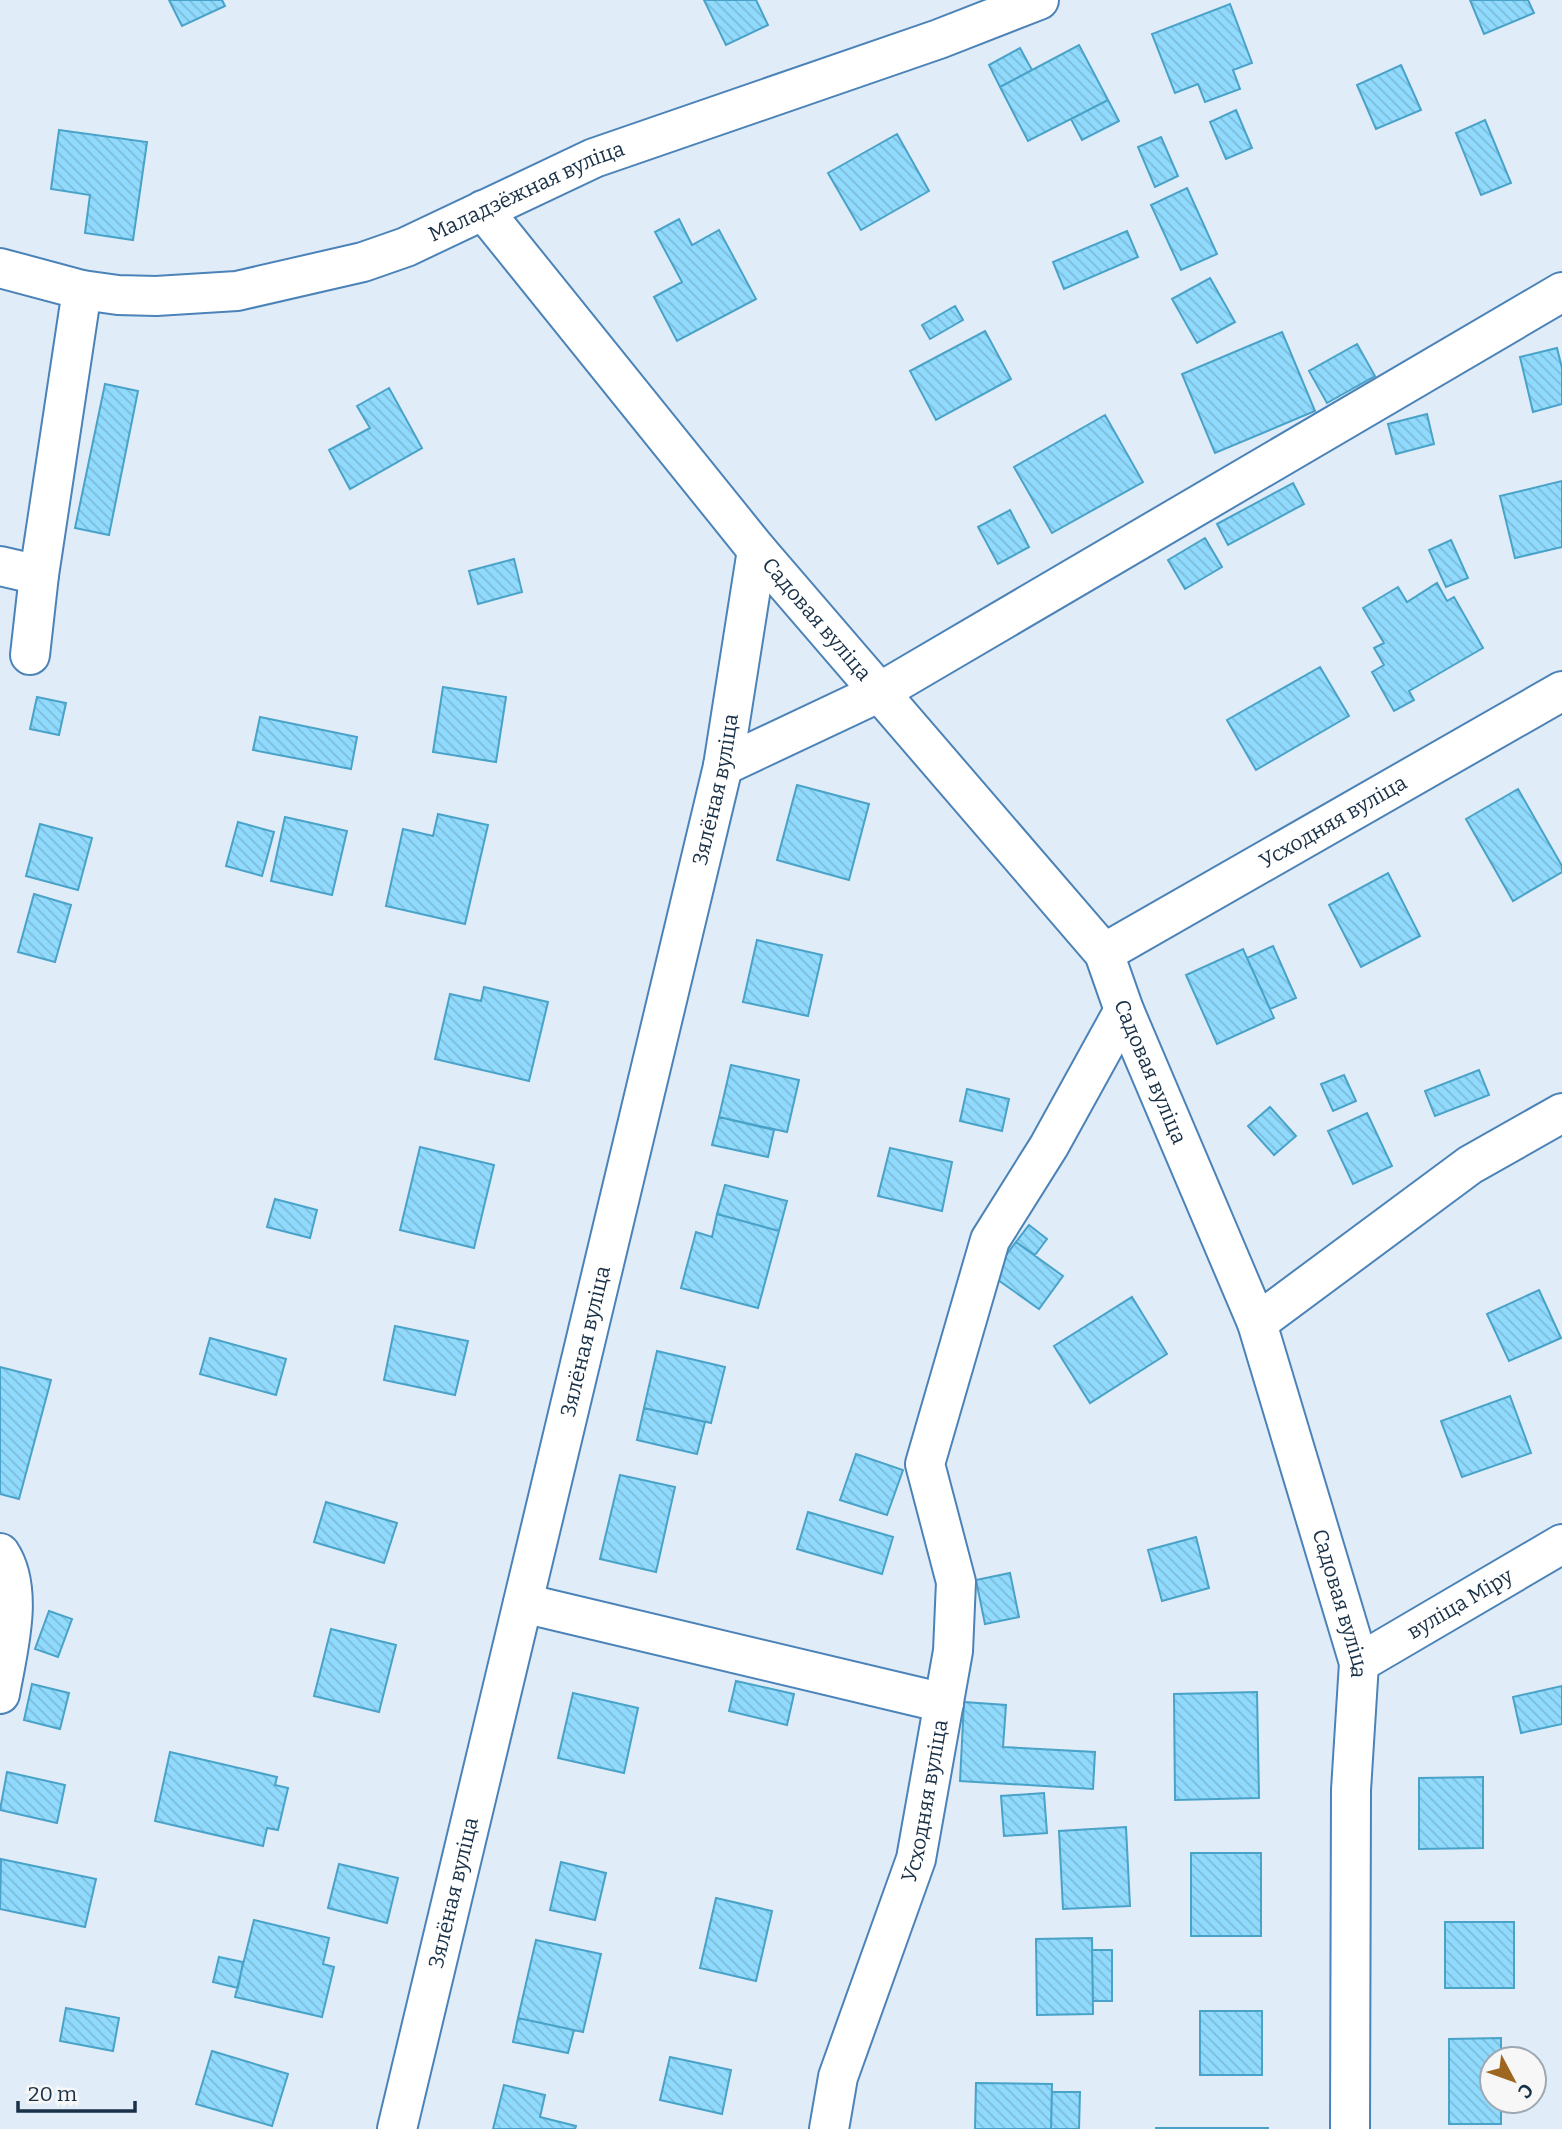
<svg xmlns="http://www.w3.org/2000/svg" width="1562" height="2129" font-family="Bitter,serif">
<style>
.building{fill:url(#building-back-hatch);stroke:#49a2c8;stroke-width:2}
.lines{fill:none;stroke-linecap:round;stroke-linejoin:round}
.minor-casing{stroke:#4b83b8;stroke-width:42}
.minor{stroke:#fff;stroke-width:38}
.labels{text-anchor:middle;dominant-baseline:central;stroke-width:6;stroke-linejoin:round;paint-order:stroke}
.street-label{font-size:21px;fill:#193147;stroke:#f7f7f7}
</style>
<defs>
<pattern id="building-back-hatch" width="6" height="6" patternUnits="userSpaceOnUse" patternTransform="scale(1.75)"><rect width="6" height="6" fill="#90dafd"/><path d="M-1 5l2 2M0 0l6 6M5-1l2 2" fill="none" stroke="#7cbcda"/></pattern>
</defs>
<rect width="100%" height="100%" fill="#e0ecf8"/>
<path class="building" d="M169 0H222L225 6 182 26Z
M704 0H756L768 25 726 45Z
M1470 0H1528L1534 13 1484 34Z
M1230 4 1252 63 1233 70 1240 89 1205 102 1198 84 1175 93 1152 34Z
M1079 45 1108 100 1028 141 1000 87Z
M1020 48 1032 70 1000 87 989 65Z
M1401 65 1421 110 1376 129 1357 85Z
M1108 100 1119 121 1082 140 1071 119Z
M1236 110 1252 148 1226 159 1210 122Z
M1485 120 1511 183 1481 195 1456 133Z
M59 130 147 142 133 240 85 233 90 195 51 189Z
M897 134 929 191 861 230 828 173Z
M1161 137 1178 176 1155 187 1138 147Z
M1187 188 1217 254 1181 270 1151 205Z
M679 219 692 245 719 230 756 299 677 341 654 297 682 282 655 232Z
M1127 231 1138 257 1064 289 1053 262Z
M1210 278 1235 322 1197 343 1172 299Z
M955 306 963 320 930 339 922 325Z
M985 331 1011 379 936 420 910 371Z
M1282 332 1315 411 1215 453 1182 374Z
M1357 344 1375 376 1327 403 1309 371Z
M1557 348 1562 368V404L1533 412 1520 357Z
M105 384 138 391 109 535 75 528Z
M389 388 422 448 350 489 329 450 370 428 357 406Z
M1427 414 1434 444 1396 454 1388 424Z
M1105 415 1143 482 1052 533 1014 467Z
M1562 481V547L1515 558 1500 496Z
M1293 483 1304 504 1228 545 1217 524Z
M1010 510 1029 547 998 564 978 527Z
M1205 538 1222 567 1185 589 1168 560Z
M1451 540 1468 578 1446 587 1429 550Z
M514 559 522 592 478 604 469 571Z
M1437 583 1447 601 1454 597 1483 648 1409 691 1414 700 1394 711 1372 672 1384 665 1374 648 1384 643 1363 608 1398 587 1407 602Z
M1320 667 1349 716 1256 770 1227 720Z
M443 687 506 697 496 762 433 752Z
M37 697 66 703 59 735 30 729Z
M260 717 357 737 351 769 253 750Z
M797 785 869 804 849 880 777 860Z
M1518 789 1562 866V872L1513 901 1466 819Z
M438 814 488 825 465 924 386 906 403 829 433 836Z
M285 817 347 831 332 895 271 881Z
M238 822 274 832 262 876 226 866Z
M40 824 92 838 78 890 26 876Z
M1388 873 1420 936 1361 967 1329 905Z
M34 894 71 905 55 962 18 952Z
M757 940 822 955 808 1016 743 1002Z
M1273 946 1296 998 1270 1009 1247 958Z
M1243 949 1274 1018 1217 1044 1186 975Z
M484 987 548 1002 529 1081 435 1059 450 994 481 1001Z
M731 1065 799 1080 787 1132 719 1117Z
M1479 1070 1489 1095 1435 1116 1425 1091Z
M1344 1075 1356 1101 1333 1111 1321 1084Z
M967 1089 1009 1099 1002 1131 960 1121Z
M1270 1107 1296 1136 1274 1155 1248 1126Z
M1367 1113 1392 1166 1353 1184 1328 1131Z
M719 1117 774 1130 768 1157 712 1145Z
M420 1147 494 1165 474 1248 400 1230Z
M890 1148 952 1162 942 1211 878 1196Z
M725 1185 787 1201 779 1231 717 1214Z
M275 1199 317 1210 310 1238 267 1227Z
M717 1214 779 1231 758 1308 681 1288 696 1232 712 1237Z
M1029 1225 1047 1239 1035 1255 1016 1242Z
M1016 1242 1063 1276 1039 1309 991 1275Z
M1539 1290 1561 1338 1509 1361 1487 1314Z
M1132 1297 1167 1354 1090 1403 1054 1346Z
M395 1326 468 1341 455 1395 384 1380Z
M210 1338 286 1359 276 1395 200 1374Z
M657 1351 725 1367 711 1423 644 1408Z
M0 1367 51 1380 19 1499 0 1494Z
M1510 1396 1531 1453 1462 1477 1441 1421Z
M644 1408 705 1422 697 1454 637 1440Z
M856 1454 903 1470 887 1515 840 1500Z
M620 1475 675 1487 656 1572 600 1559Z
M326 1502 397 1523 384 1563 314 1542Z
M808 1512 893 1537 882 1574 797 1549Z
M1196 1537 1209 1588 1162 1601 1148 1550Z
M1010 1573 1019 1617 985 1624 976 1580Z
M49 1611 72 1619 58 1657 35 1649Z
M331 1629 396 1645 379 1712 314 1696Z
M736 1681 794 1694 787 1725 729 1711Z
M32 1684 69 1693 60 1729 24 1720Z
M1562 1686V1724L1521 1733 1513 1697Z
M1257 1692 1259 1798 1175 1800 1174 1694Z
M573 1693 638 1708 624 1773 558 1758Z
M964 1702 1006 1705 1003 1747 1095 1752 1093 1789 960 1781Z
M170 1752 277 1777 275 1785 288 1788 278 1830 267 1828 263 1846 155 1821Z
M7 1772 65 1785 57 1823 0 1810Z
M1483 1777V1848L1419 1849V1778Z
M1044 1793 1047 1833 1004 1836 1001 1796Z
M1126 1827 1130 1906 1063 1909 1059 1831Z
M1191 1853H1261V1936H1191Z
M1 1859 96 1879 85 1927 0 1909Z
M561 1862 606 1873 595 1920 550 1910Z
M339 1864 398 1878 387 1923 328 1908Z
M716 1898 772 1911 756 1981 700 1968Z
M254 1920 329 1938 323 1964 334 1967 322 2017 235 1997Z
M1445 1922H1514V1988H1445Z
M1092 1938 1093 2014 1037 2015 1036 1939Z
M536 1940 601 1954 583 2032 518 2018Z
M1092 1950H1112V2001H1093Z
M219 1957 243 1962 238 1988 213 1982Z
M66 2008 119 2018 113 2051 60 2041Z
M1200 2011H1262V2075H1200Z
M518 2018 574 2030 568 2053 513 2042Z
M1501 2038V2059H1492V2101H1501V2124H1449V2039Z
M212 2051 288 2074 272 2126 196 2104Z
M670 2057 731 2070 722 2114 660 2100Z
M976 2083 1052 2084 1051 2129H975Z
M504 2085 545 2095 540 2117 576 2126 575 2129H493Z
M1052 2092H1080L1079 2129H1051Z
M1156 2128H1268V2129H1156Z"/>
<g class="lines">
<g class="minor-casing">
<g id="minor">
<path id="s1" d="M483 210 757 550 1104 953 1124 1010 1257 1323 1359 1663 1351 1790 1350 2129"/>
<path id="s2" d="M0 268 82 290 118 295 156 296 237 291 363 262 406 247 594 158 939 39 1039 0"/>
<path d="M0 566 39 575"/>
<path d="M30 655 39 575 82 290"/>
<path d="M723 766 878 693 1562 292"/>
<path id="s3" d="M1104 953 1562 691"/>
<path d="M1257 1323 1470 1165 1562 1113"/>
<path d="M0 1553C25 1590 7 1653 0 1694"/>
<path d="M523 1603 944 1703"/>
<path id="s4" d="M1359 1663 1562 1544"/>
<path id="s5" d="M397 2129 723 766 757 550"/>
<path id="s6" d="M829 2129 838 2077 916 1859 953 1651 956 1582 925 1464 990 1240 1049 1146 1124 1010"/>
</g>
</g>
<use href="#minor" class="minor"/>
</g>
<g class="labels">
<g class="street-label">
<text stroke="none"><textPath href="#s2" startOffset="548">Маладзёжная вуліца</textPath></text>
<text stroke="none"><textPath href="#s1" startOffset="528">Садовая вуліца</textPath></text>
<text stroke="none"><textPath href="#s5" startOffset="1377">Зялёная вуліца</textPath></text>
<text stroke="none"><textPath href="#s3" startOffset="264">Усходняя вуліца</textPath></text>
<text stroke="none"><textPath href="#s1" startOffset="1096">Садовая вуліца</textPath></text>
<text stroke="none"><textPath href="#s5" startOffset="810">Зялёная вуліца</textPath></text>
<text stroke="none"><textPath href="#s4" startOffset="117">вуліца Міру</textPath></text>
<text stroke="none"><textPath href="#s1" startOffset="1662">Садовая вуліца</textPath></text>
<text stroke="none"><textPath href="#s6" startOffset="343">Усходняя вуліца</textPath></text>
<text stroke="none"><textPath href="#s5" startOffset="243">Зялёная вуліца</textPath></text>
</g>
</g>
<g transform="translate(1513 2080) rotate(131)"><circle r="33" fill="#f7f7f7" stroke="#9ea8b1" stroke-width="2"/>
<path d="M0-5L12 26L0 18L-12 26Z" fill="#9d6720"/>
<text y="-10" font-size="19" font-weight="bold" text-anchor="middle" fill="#193147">С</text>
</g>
<path d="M18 2101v10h117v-10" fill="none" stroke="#193147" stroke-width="3.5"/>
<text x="28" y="2101" font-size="21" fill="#193147" stroke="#f7f7f7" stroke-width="5" paint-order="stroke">20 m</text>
</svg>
